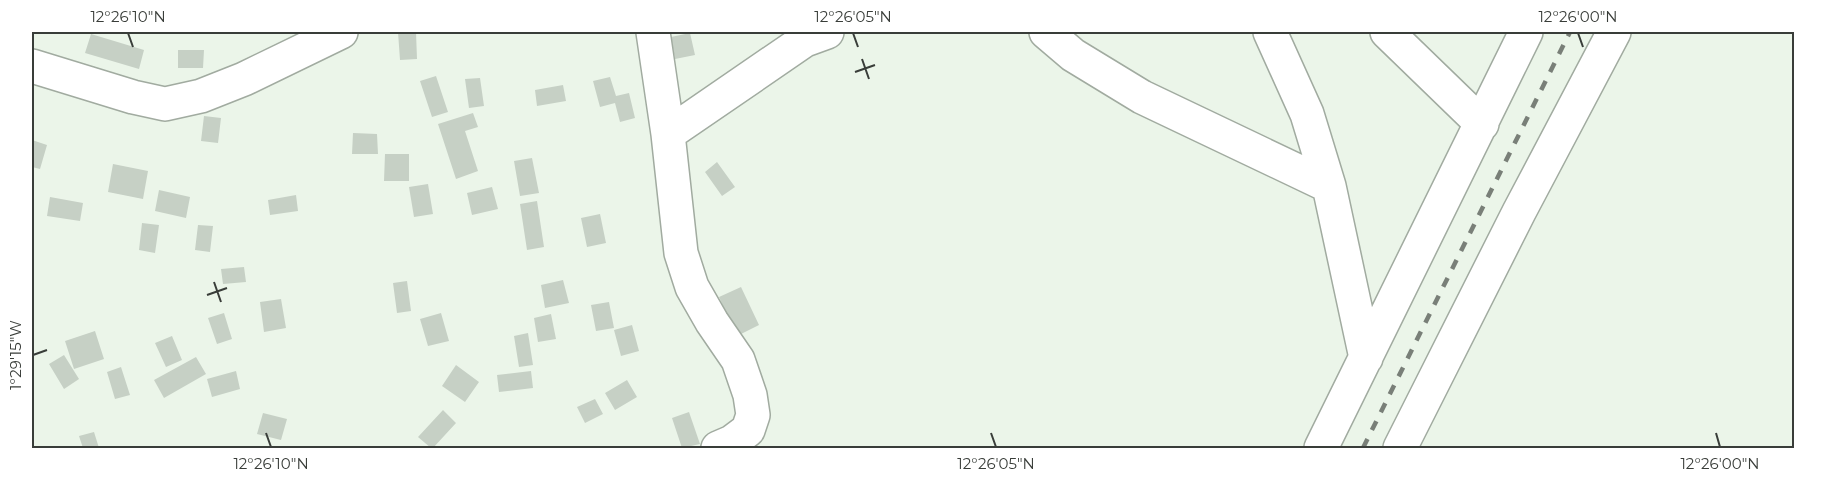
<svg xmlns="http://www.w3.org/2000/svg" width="1826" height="480" font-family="Montserrat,sans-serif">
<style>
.building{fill:#c6d0c5}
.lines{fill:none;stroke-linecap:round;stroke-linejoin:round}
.minor-casing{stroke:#a1aba0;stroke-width:36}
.minor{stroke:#fff;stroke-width:33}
.rail{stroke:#797f78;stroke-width:4.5;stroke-dasharray:10 10;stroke-linecap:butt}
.ticks{fill:none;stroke:#393d39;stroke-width:2}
.neatline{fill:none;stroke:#393d39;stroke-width:2}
.ticks-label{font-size:15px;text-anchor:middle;fill:#393d39}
</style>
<rect width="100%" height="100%" fill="#ebf5e9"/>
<path class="building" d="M398 32H416L417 59 400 60Z
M690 33 695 55 675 59 671 37Z
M91 34 144 50 139 69 85 53Z
M178 50H204L203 68H178Z
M436 76 448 112 432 117 420 81Z
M610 77 616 96 629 93 635 118 620 122 615 103 600 107 593 81Z
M480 78 484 106 469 108 465 79Z
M563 85 566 101 537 106 535 90Z
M473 113 478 127 465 131 478 171 456 179 438 124Z
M204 116 221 118 218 143 201 141Z
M353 133 377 134 378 154H352Z
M32 140 47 145 40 169 32 167Z
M385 154H409V181H384Z
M532 158 539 193 520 196 514 161Z
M717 162 735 187 722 196 705 172Z
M113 164 148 171 143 199 108 192Z
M428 184 433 214 414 217 409 187Z
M492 187 498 209 472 215 467 193Z
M159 190 190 197 186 218 155 211Z
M296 195 298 211 270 215 268 200Z
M50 197 83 203 80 221 47 216Z
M537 201 544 247 527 250 520 204Z
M600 214 606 243 587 247 581 218Z
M142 223 159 225 155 253 139 250Z
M198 225 213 226 210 252 195 250Z
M244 267 246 282 223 284 221 269Z
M563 280 569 303 545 308 541 285Z
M407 281 411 311 397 313 393 283Z
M741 287 759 325 737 336 719 297Z
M281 299 286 328 264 332 260 302Z
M609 302 614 328 596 331 591 305Z
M224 313 232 339 217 344 208 318Z
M441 313 449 341 428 346 420 319Z
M551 314 556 339 538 342 534 318Z
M632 325 639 351 621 356 614 330Z
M95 331 104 359 74 369 65 341Z
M528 333 533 365 519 367 514 336Z
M172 336 182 360 166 367 155 343Z
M64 355 79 379 64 389 49 364Z
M196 357 206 374 164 398 154 380Z
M456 365 479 382 465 402 442 386Z
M121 367 130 395 115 399 107 372Z
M236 371 240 389 212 397 207 379Z
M531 371 533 388 499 392 497 375Z
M627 380 637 397 615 410 605 393Z
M595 399 603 414 585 423 577 407Z
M443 410 456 423 433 448H431L418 437Z
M689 412 700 444 682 448 672 418Z
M263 413 287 419 281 440 257 434Z
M94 432 99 448H83L79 436Z"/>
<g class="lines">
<g class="minor-casing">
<path id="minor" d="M653 32 668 134 681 253 692 287 712 322 738 360 750 395 753 415 748 430 732 442 718 448
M1046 32 1073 55 1142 97 1329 186
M1270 32 1307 114 1329 186 1366 358
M1387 32 1482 124
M32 66 133 97 165 104 201 96 244 79 341 32
M668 134 805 40 827 32
M1321 448 1526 32
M1400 448 1519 212 1614 32"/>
</g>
<use href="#minor" class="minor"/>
<path class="rail" d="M1363 448 1570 32"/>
</g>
<path class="ticks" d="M128 33 133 47M853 33 858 47M1578 33 1583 47M862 59 869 79M855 72 875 65M214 282 221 302M207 295 227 288M33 355 47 350M266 433 271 447M991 433 996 447M1716 433 1720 447"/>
<rect width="1826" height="480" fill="none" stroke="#ffffff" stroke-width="66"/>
<rect x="33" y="33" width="1760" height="414" class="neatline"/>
<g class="ticks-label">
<text x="128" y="22">12°26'10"N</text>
<text x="853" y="22">12°26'05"N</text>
<text x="1578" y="22">12°26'00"N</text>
<text transform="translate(16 355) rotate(-90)" y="5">1°29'15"W</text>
<text x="271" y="469">12°26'10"N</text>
<text x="996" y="469">12°26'05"N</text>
<text x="1720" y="469">12°26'00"N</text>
</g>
</svg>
